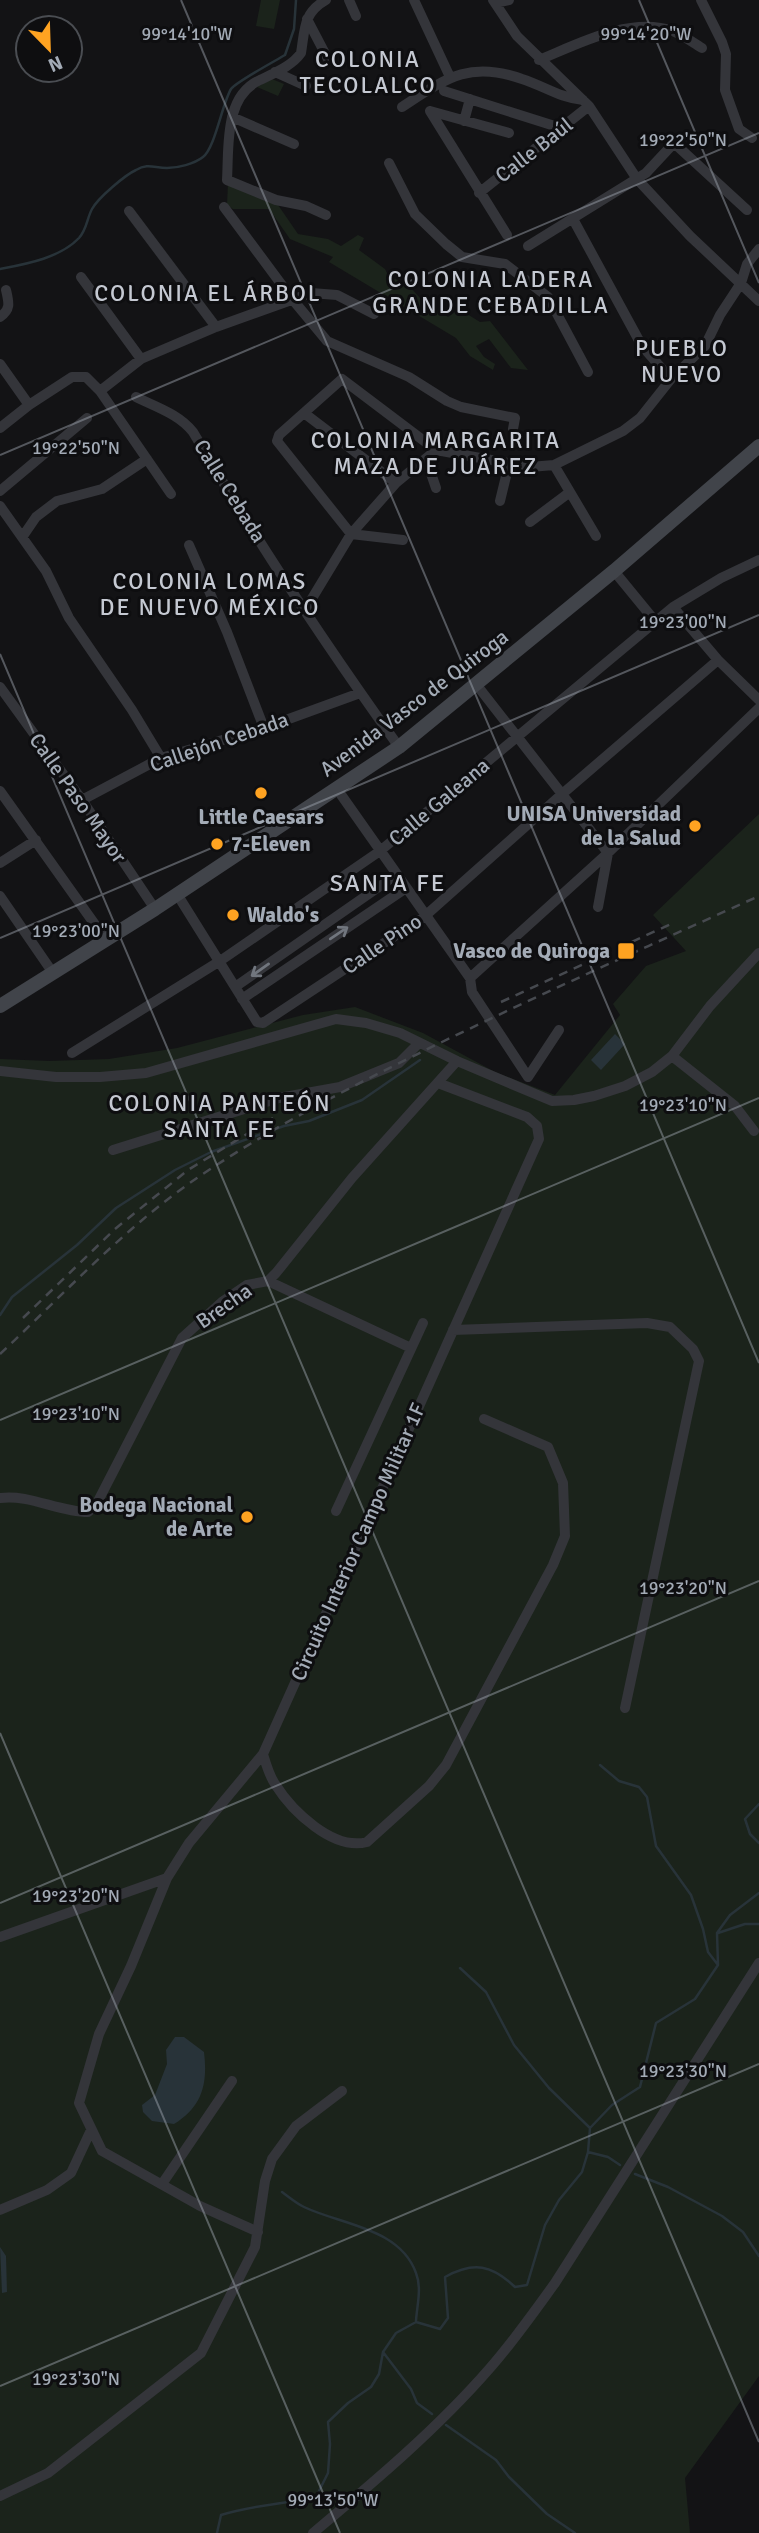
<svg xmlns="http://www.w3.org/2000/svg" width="759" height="2533" font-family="Signika,sans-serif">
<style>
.green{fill:#1b231b}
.water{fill:#283339}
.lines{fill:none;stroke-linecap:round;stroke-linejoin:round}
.stream{stroke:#283339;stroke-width:2.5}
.minor{stroke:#34353a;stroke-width:10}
.secondary{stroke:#41444a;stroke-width:14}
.rail{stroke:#46494f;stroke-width:2.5;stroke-dasharray:9 7;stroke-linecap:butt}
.oneway{stroke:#71767e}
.ticks{fill:none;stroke:#a3abb6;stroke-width:2;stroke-opacity:0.45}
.poi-dot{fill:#ffa321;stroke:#0e0e10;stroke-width:2.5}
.labels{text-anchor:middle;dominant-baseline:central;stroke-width:6;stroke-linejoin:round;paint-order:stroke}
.street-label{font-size:21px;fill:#a3abb6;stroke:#0e0e10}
.poi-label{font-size:21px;font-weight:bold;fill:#a3abb6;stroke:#0e0e10;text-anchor:end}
.neighbourhood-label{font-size:23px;letter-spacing:2px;fill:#c5c9d2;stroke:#0e0e10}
.quarter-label{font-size:24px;letter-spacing:2px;fill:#c5c9d2;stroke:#0e0e10}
.ticks-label{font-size:18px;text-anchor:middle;fill:#a3abb6;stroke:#0e0e10;stroke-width:6;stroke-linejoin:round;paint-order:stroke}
</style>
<rect width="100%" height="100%" fill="#131315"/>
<path class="green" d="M261 0H280L274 29 256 26Z
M272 79 284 84 278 96 257 87Z
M228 183 276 202 298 234 328 239 341 246 358 235 364 238 359 250 385 269 388 275 411 288 420 298 448 317 459 309 480 322 490 321 528 370 511 368 489 339 476 346 484 357 495 364 493 370 470 356 456 338 329 262 333 257 290 239 269 209H233L227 205Z
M759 814V2376L685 2478 690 2533H0V1059L49 1061 109 1059 177 1048 303 1015 355 1007 423 1033 495 1072 555 1095 620 1015 613 1004 646 966 686 951 653 915Z"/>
<path class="water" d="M615 1034 625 1044 601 1070 591 1060Z
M175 2037H184L204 2052C208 2084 202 2107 174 2124L152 2121 143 2112 142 2105 155 2095 167 2064 166 2050Z
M0 2247 6 2256 7 2292 2 2293Z"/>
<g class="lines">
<path class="stream" d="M0 269C26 264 60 258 79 238 87 229 87 218 92 209 98 198 125 175 136 170 148 163 154 168 167 168 178 168 194 164 203 157 215 148 222 104 231 89 236 82 275 61 285 55L294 29 296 0
M0 1315 12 1297 77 1245 116 1208 175 1170 211 1152 284 1126 309 1121 362 1100 420 1060
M600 1765 619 1781 639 1787 647 1797 656 1846 691 1895 703 1929 708 1952 718 1965
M759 1804 745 1819 750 1834 759 1843
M718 1933 745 1924H759
M460 1968 486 1992 514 2045 549 2088 590 2128
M588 2152 608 2157 620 2165
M635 2174 668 2187 722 2216 743 2232 759 2256
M282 2192C289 2197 296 2203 304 2207 342 2225 400 2228 416 2273 422 2288 417 2305 416 2321
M383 2352 411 2389 417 2403 432 2414
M446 2425 496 2460 509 2477 547 2514 575 2533
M217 2533 221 2515C252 2505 284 2504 316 2497L328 2473 330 2444 328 2422 348 2403 371 2387 379 2374 383 2352 396 2333 416 2322 440 2329 448 2318 445 2277C474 2261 492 2265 515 2287L527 2285 545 2225 559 2200 582 2172 588 2152 590 2128 612 2105 640 2087 656 2023 695 1999 718 1965 717 1933 730 1915 759 1893"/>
<path class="minor" d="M326 0C303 13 305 29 301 53 292 66 274 73 260 80 224 96 229 146 227 180L276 200 306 206 326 215
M349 0 356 16
M414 0 450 77
M493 0 517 36 589 106 637 179 690 236 759 301
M701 0 722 42 726 54 725 90 739 129 752 138
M495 3 509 0
M307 19 329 61
M539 60C578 44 630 16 673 31 683 35 692 42 702 48
M275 72 306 86
M444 91 561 128
M402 107C445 79 469 60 522 79 544 86 560 98 583 100
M430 111 507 235
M430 111 509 133
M232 117 294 144
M464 121 470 99
M389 163 415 214 446 244 462 257 505 264 548 297 588 372
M479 193 589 106
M224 207 293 300 327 341 409 377 447 401 461 407 515 418 513 429
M129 211 216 327
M573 219 642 346 671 379
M528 246 646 173 674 143 747 210
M81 277 141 359
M0 317C11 309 9 303 6 290
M0 364 29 405
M100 391 141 359 216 327 311 293 337 295 374 314
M136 397C156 407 179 414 193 432 256 540 326 645 399 747
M304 413 396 483
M0 428 29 405 72 377H86L100 391 171 494
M426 459 436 488
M554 465 596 536
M0 491 87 418
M500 501 509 464
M0 506 46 571 69 618 132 710 161 758
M530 522 570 492
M23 536 36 517 57 501 102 489 147 459
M403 540 351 534 277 441 279 435 342 379 436 450 530 467 554 465 623 431 640 418 671 379 705 346 720 315 741 283 747 264 759 249
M189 545 227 632 264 728
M614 571 655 621
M673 607 718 660 759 700
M305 610 351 534 396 483 436 450
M476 684 608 853 598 907
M0 687 82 800 155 909
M337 789 470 978 472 992 528 1077 559 1030
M0 791 106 940
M82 800 161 758 264 728 360 693
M0 863 36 840
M177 894 257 1022 263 1023 425 916 561 795 718 660
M0 896 53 973
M470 978 608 853 759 708
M235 987 396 875
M242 999 406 888
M72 1053 220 961 380 851 673 607 721 578 759 560
M672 1056 735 1106 754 1131
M0 1071 56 1077H100L146 1073 336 1019 366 1023 400 1033 457 1061 552 1101 574 1100 594 1096 625 1086 652 1072 672 1056 710 1006 759 953
M113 1150 279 1098 340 1087 399 1063 419 1043
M268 1281 411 1348
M453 1330 647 1323 670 1327 693 1349 699 1361 625 1708
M0 1498C30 1494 58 1512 88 1512L96 1505 182 1338 222 1302 247 1285 268 1281 276 1273 352 1178 457 1061
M336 1511 423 1323
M263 1754C266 1764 269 1775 275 1784 292 1811 333 1851 367 1842L429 1786 446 1765 553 1565 565 1536 563 1483 548 1447 484 1419
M0 1937 167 1878
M162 2184 232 2081
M0 2210 47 2190 71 2173 91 2130
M258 2232 200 2206 102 2151 79 2103 99 2034 131 1966 167 1878 189 1843 263 1754 539 1139 537 1126 527 1117 438 1083
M0 2496 48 2473 201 2353 255 2247 265 2181 272 2159 296 2126 342 2091
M313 2533C374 2482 437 2429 490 2368 513 2342 534 2312 555 2283L759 1963"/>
<path class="secondary" d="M0 1006 155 909 399 747 614 571 759 446"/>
<path class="rail" d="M501 1002 673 923
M23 1318 115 1229 188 1170 273 1118
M0 1354C64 1294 125 1227 197 1178 275 1125 358 1083 442 1042 547 991 653 944 759 896"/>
</g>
<defs><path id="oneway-shaft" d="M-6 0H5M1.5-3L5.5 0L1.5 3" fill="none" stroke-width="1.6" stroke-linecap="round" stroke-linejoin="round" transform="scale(1.75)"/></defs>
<g class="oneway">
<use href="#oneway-shaft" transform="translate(339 933) rotate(-34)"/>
<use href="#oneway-shaft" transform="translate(260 970) rotate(145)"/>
</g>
<path class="ticks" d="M181 0 759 1363M639 0 759 283M0 455 759 133M0 654 759 2442M0 938 759 615M0 1420 759 1098M0 1733 340 2533M0 1903 759 1581M0 2386 759 2064"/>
<g class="poi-dot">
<circle cx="261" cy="793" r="7"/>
<circle cx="695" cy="826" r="7"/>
<circle cx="217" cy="844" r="7"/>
<circle cx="233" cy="915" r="7"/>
<rect x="617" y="942" width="18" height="18" rx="3.5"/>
<circle cx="247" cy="1517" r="7"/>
</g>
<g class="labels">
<g class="street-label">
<text transform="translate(534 150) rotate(-38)">Calle Baúl</text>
<text transform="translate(230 491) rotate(58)">Calle Cebada</text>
<text transform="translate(414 703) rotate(-37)">Avenida Vasco de Quiroga</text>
<text transform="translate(219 742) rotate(-19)">Callejón Cebada</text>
<text transform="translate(78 798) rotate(55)">Calle Paso Mayor</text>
<text transform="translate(439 802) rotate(-40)">Calle Galeana</text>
<text transform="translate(382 944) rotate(-34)">Calle Pino</text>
<text transform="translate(224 1306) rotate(-35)">Brecha</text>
<text transform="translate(358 1542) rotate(-66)">Circuito Interior Campo Militar 1F</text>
</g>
<g class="poi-label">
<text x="681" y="814">UNISA Universidad<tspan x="681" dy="24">de la Salud</tspan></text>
<text x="261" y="817" text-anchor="middle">Little Caesars</text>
<text x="231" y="844" text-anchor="start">7-Eleven</text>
<text x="247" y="915" text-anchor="start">Waldo's</text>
<text x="610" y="951">Vasco de Quiroga</text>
<text x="233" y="1505">Bodega Nacional<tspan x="233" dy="24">de Arte</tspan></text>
</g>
<g class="neighbourhood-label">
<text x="368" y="59">COLONIA<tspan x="368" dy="26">TECOLALCO</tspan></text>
<text x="491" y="279">COLONIA LADERA<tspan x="491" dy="26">GRANDE CEBADILLA</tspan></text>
<text x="208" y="293">COLONIA EL ÁRBOL</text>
<text x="682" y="348">PUEBLO<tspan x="682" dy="26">NUEVO</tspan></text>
<text x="436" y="440">COLONIA MARGARITA<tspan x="436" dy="26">MAZA DE JUÁREZ</tspan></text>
<text x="210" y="581">COLONIA LOMAS<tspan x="210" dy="26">DE NUEVO MÉXICO</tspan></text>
<text x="220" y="1103">COLONIA PANTEÓN<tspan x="220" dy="26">SANTA FE</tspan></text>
</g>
<g class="quarter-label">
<text x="388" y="883">SANTA FE</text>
</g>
</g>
<g class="ticks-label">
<text x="187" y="40">99°14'10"W</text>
<text x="646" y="40">99°14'20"W</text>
<text x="683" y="146">19°22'50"N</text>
<text x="76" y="454">19°22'50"N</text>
<text x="683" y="628">19°23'00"N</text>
<text x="76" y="937">19°23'00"N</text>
<text x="683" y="1111">19°23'10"N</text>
<text x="76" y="1420">19°23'10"N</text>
<text x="683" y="1594">19°23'20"N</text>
<text x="76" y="1902">19°23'20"N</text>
<text x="683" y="2077">19°23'30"N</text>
<text x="76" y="2385">19°23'30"N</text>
<text x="333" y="2506">99°13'50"W</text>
</g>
<g transform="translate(49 49) rotate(157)"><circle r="33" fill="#0e0e10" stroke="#4a4d52" stroke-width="2"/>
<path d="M0-5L12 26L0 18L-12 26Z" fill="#ffa321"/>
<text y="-10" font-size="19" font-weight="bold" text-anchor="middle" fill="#a3abb6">N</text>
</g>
</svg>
